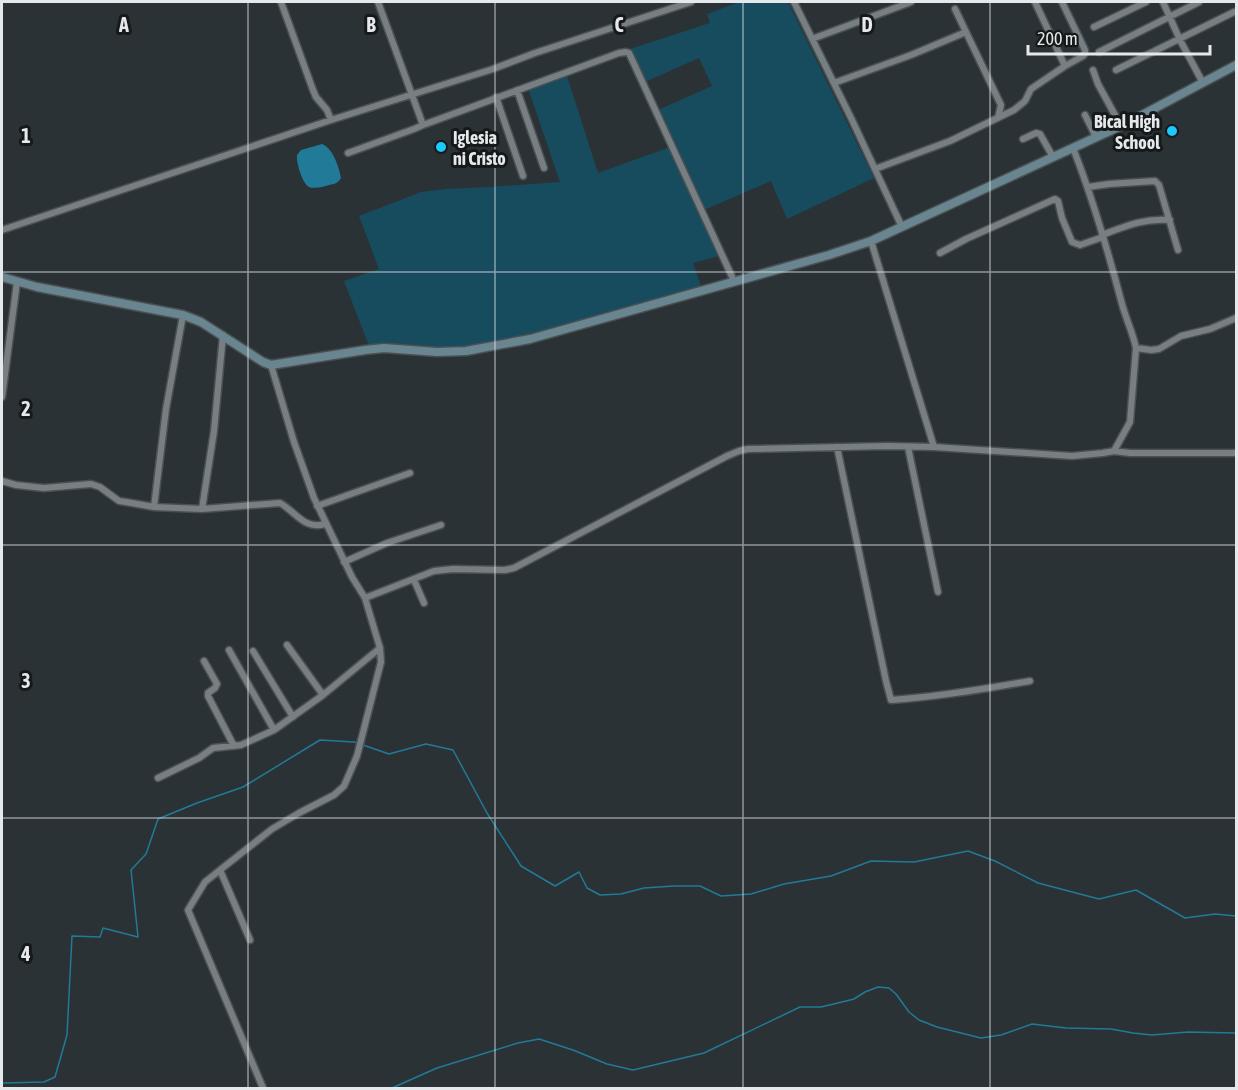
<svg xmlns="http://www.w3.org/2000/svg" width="1238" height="1090" font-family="'Asap Condensed',sans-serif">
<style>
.green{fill:#174c5f}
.water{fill:#217a97}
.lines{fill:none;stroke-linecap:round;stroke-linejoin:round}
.stream{stroke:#217a97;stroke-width:1.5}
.street-casing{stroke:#4a5052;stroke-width:9}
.secondary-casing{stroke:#4a5052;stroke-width:11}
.street{stroke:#787f82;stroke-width:6}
.secondary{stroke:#688590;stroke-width:8}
.grid{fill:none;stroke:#e5e9eb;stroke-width:1.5;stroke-opacity:0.55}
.poi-dot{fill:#1bcafc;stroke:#16191a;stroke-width:2}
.labels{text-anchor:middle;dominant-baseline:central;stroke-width:6;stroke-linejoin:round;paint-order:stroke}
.poi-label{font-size:18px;font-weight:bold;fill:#e5e9eb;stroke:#16191a;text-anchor:end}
.grid-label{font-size:20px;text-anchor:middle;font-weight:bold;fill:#e5e9eb;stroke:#16191a;stroke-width:6;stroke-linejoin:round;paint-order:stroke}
</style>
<rect width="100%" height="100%" fill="#2b3235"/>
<path class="green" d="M739 2H788L874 178 787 219 771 181 704 210 658 110 712 86 699 58 645 82 630 49 710 23 707 14Z
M567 76 598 173 670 147 719 256 693 263 701 286 590 319 479 346 459 349 369 346 344 281 379 269 359 216 421 192 446 189 489 187 560 182 528 88Z"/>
<path class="water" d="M322 144C333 148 339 167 341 178 338 183 335 184 329 185 323 187 314 189 309 187 302 183 296 162 297 155L301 150Z"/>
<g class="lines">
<path class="stream" d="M363 745 389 754 426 744 453 750 487 813 521 866 555 886 579 872 587 888 600 895 621 894 644 888 674 886H700L721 896 751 894 784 884 831 876 871 861 914 862 968 851 995 861 1038 883 1099 899 1136 890 1185 918 1215 914 1236 916
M2 1083 44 1082 55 1077 67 1035 72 936 100 937 103 928 138 937 131 870 146 854 158 819 197 803 243 787 320 740 354 742 358 743
M392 1088 437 1068 518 1043 539 1039 573 1050 607 1064 633 1070 704 1053 800 1007H821L842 1002 854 999 865 992 878 987 889 988 896 994 909 1012 919 1020 937 1027 981 1038 1001 1035 1032 1024 1066 1028 1111 1029 1133 1033 1152 1035 1188 1032 1236 1033"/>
<g class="street-casing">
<path id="street" d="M281 2 313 90 316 97 327 110 331 120
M378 2 423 125 619 53 626 52 629 53 734 281
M794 2 852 120 902 227
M1035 2 1065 66
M1163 2 1180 40 1203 83
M955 9 966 32
M1094 27 1146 2
M812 39 911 2
M1099 52 1199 2
M1093 70 1098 84 1121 126
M1116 70 1234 12
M834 83 911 55 966 32 1001 105 998 118
M517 90 544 168
M496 97 523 176
M1085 115 1096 137
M1023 139 1036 133 1040 134 1053 157
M1073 148C1093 199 1108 251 1122 304 1126 319 1133 333 1136 348L1130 422 1114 451
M348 153 414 129 423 125
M875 169 950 141 1014 110 1025 101 1031 89 1065 66 1083 56 1085 53V50L1062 2
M1088 187 1109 184 1155 181 1159 185 1178 250
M2 230 331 120 493 69 535 53 691 2
M1102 235C1126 226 1144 218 1170 220
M871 241 934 447
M940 253 966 239 1055 199 1058 201 1062 218 1072 242 1080 245 1103 237
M223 335 214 431 202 509 280 503C296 512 304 530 325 524
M1136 348 1151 350 1159 349 1181 336 1210 329 1236 318
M2 397 17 282
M837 447 886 681 891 700C937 697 984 689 1030 681
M908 447 938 592
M2 481 16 485 44 488 91 484 100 487 119 501 126 502 154 507 202 509
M317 506 410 473
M154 507 166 409 183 315
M344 562 387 543 441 525
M414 580 424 603
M365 598 434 571 453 569 505 570 514 568 727 456 739 451 748 449 888 446 934 447 1072 456 1103 453 1114 451 1130 453H1236
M287 645 323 695
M229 650 274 730
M253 651 293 717
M204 661 217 684 215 688 208 693V696L234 746
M158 778 199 758 213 748 241 745 274 730 323 695 380 648
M220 870 250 940
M263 1088 188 910 205 882 220 870 272 829 299 813 334 795 344 786 357 756 381 662 380 648 365 598 352 577 314 498 294 442 271 365"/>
</g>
<g class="secondary-casing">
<path id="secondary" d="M2 277 37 287 183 315 201 322 263 362 271 365 365 350 384 348 437 352 466 351 530 339 829 255 871 241 1127 123 1236 65"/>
</g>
<use href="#street" class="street"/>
<use href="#secondary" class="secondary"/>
</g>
<path class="grid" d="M248 2V1088M495 2V1088M743 2V1088M990 2V1088M2 272H1236M2 545H1236M2 818H1236"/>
<g class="poi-dot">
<circle cx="1172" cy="131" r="6"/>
<circle cx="441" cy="147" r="6"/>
</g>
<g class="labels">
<g class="poi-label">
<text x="1160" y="121">Bical High<tspan x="1160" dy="21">School</tspan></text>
<text x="453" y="137" text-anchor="start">Iglesia<tspan x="453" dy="21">ni Cristo</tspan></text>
</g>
</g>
<g class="grid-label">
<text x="124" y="32">A</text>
<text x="371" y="32">B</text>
<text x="619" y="32">C</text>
<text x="867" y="32">D</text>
<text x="26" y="143">1</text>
<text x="26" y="416">2</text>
<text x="26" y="688">3</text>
<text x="26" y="961">4</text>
</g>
<rect width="1238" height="1090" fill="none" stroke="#e5e9eb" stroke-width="6"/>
<path d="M1028 45v9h182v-9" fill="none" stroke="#e5e9eb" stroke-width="3"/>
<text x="1037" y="45" font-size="18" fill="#e5e9eb" stroke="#16191a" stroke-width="4.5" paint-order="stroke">200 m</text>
</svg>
